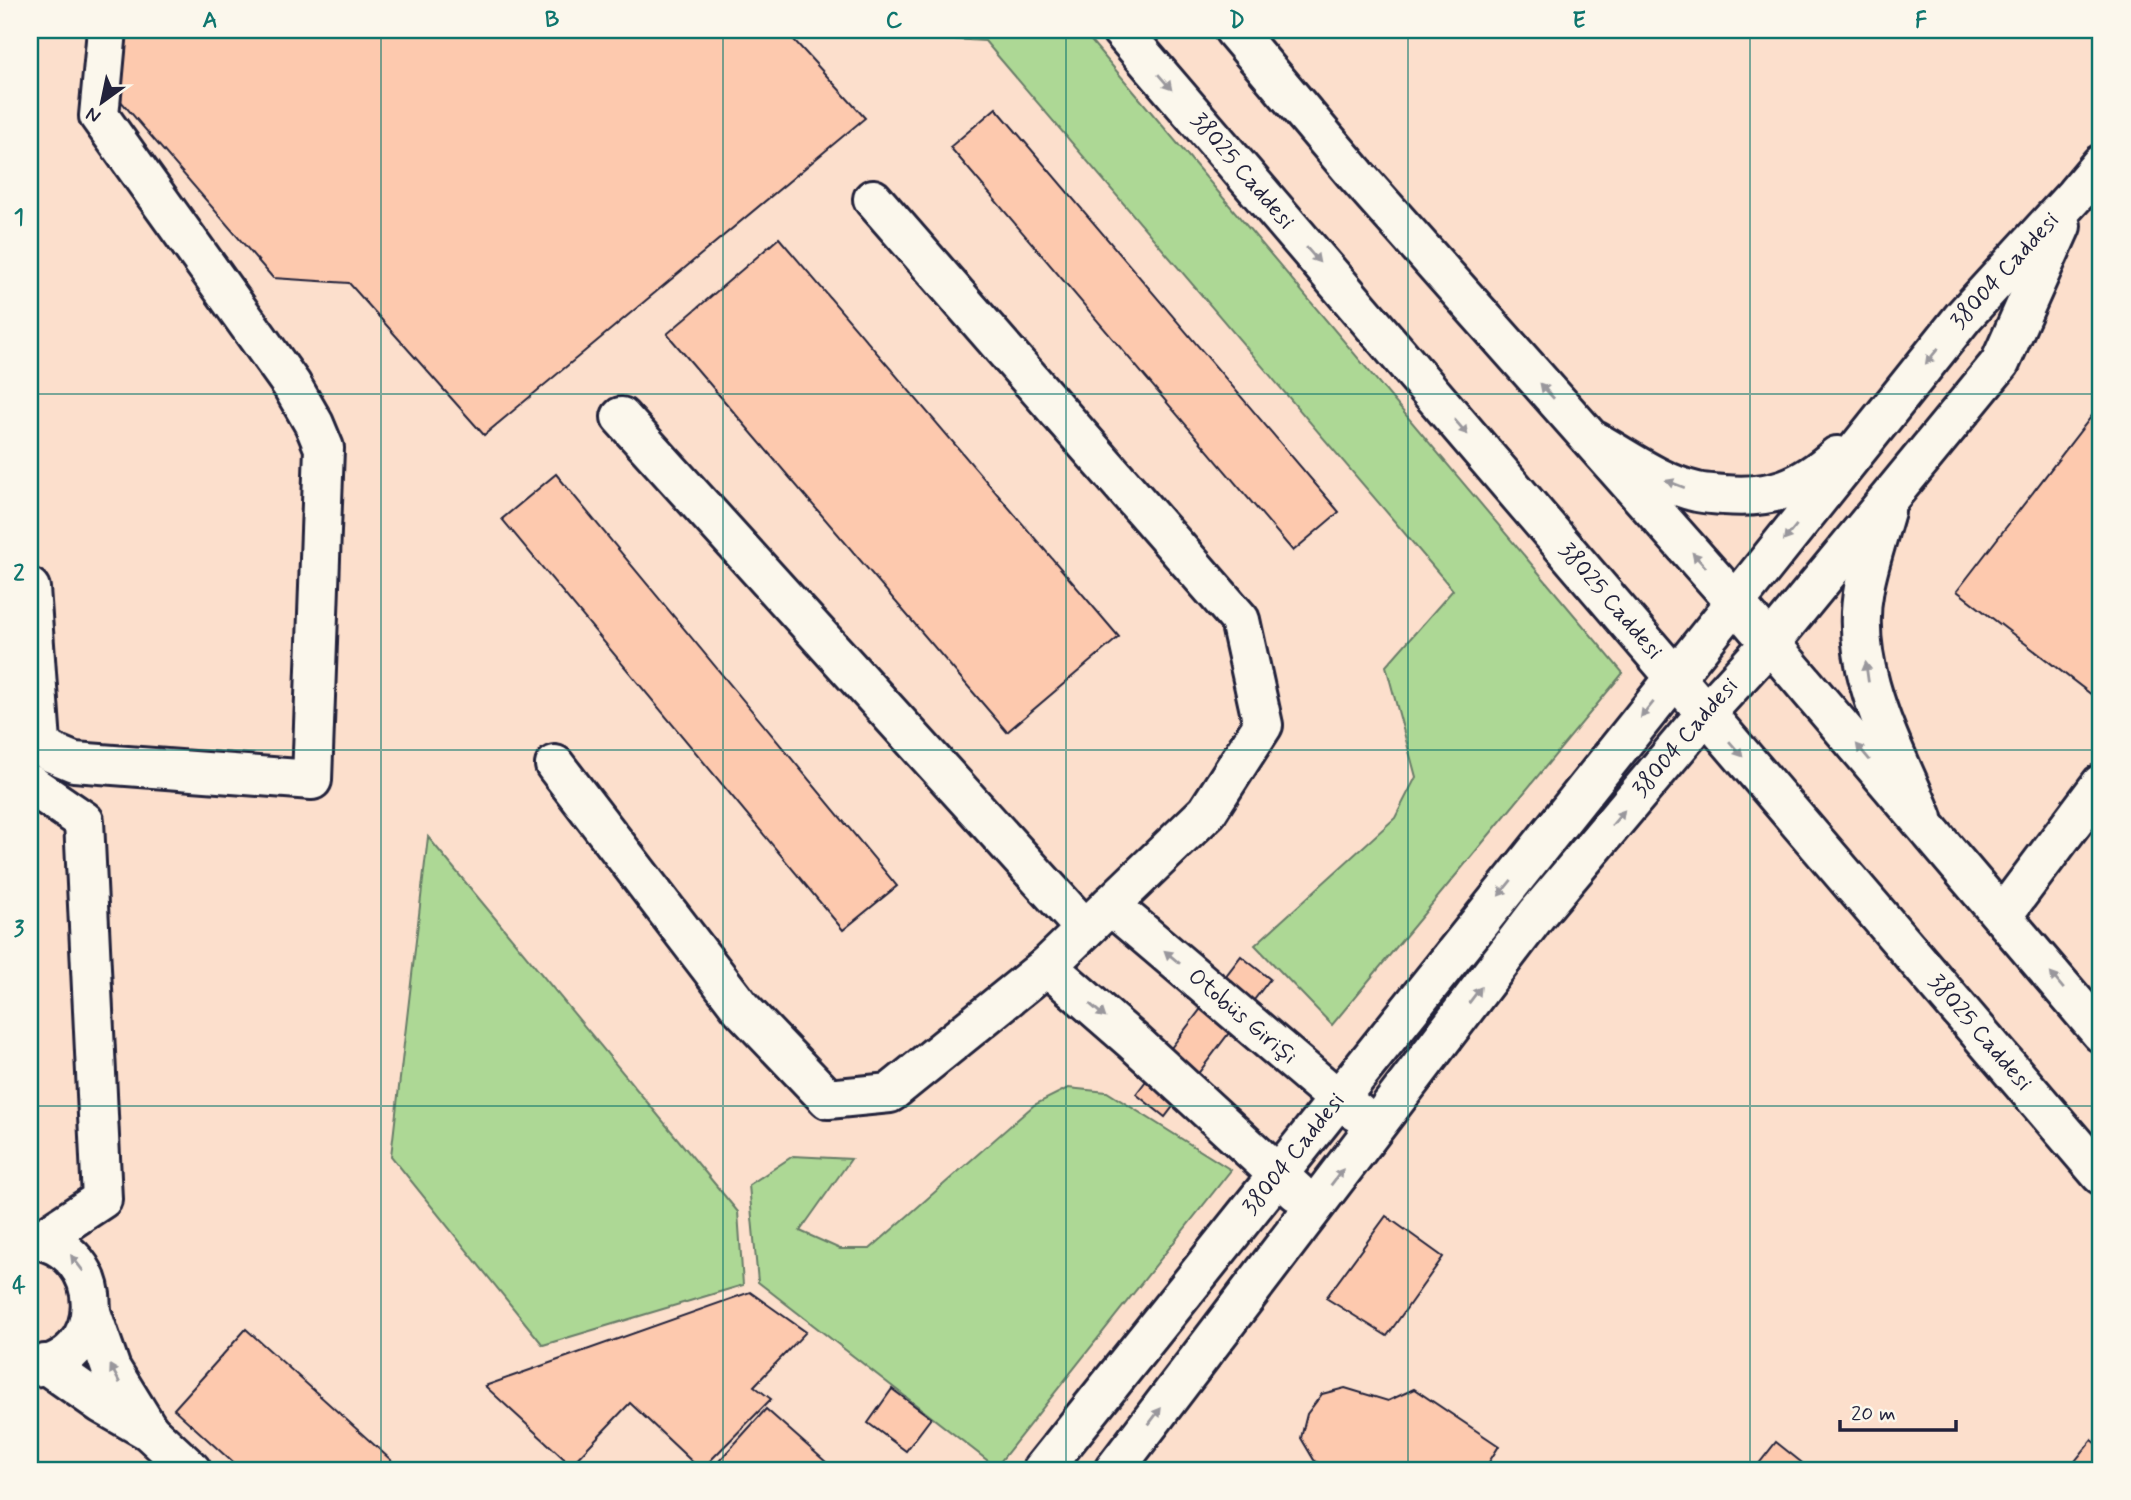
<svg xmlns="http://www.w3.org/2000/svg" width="2131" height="1500" font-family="Mynerve,sans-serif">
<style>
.built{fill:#fcdfcc}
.green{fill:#add895;stroke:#687d68;stroke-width:2}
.building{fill:#fdc9ae;stroke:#22223b;stroke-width:2}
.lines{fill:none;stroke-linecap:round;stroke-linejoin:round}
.minor-casing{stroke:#22223b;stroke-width:44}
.major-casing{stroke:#22223b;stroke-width:44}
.minor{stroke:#fbf7ec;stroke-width:38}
.major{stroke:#fbf7ec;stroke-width:38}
.oneway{fill:#99979c}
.grid{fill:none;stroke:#0f766e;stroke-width:2;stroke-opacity:0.55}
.labels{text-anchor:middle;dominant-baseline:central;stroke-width:6;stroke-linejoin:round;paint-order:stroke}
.street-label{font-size:23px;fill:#22223b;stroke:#fbf7ec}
.neatline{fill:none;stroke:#0f766e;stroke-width:2.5}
.grid-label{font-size:23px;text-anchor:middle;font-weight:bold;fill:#0f766e}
</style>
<rect width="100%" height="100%" fill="#fce9d9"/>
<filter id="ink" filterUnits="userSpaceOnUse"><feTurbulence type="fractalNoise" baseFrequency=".0143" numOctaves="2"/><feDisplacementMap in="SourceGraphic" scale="14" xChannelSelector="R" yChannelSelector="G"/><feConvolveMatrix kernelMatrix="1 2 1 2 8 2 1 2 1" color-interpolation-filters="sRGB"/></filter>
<g filter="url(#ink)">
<path class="built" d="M30 30H2101V1470H30Z"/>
<path class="green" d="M928 30H1082L1623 673 1332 1025 1255 945 1395 818 1416 777 1386 666 1453 590 985 41 935 38Z
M428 837 738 1212 743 1285 543 1345 391 1156Z
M1068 1088 1107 1092 1231 1170 996 1467 758 1282 749 1185 793 1156 851 1159 800 1231 840 1249H870L1034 1105Z"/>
<path class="building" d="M119 30H785L865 118 484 435 349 283 273 278 113 92Z
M996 108 1339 512 1293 551 950 147Z
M779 238 1119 637 1007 732 667 334Z
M2101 404V682L2092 695 1957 591Z
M556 474 897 886 843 930 502 519Z
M1241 956 1270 979 1165 1117 1136 1094Z
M1386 1216 1443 1257 1387 1336 1326 1298Z
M750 1292 806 1332 754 1386 771 1399 701 1470 630 1403 571 1465 485 1386Z
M246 1329 402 1470H241L174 1409Z
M1345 1388 1388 1401 1414 1389 1499 1446 1484 1470H1423L1419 1468 1415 1470H1328L1314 1460 1301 1438 1307 1414 1322 1394Z
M892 1389 931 1418 906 1451 868 1423Z
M766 1409 835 1470H711Z
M2092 1440 2101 1447V1470H2068Z
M1776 1442 1811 1470H1754Z"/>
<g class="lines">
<g class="minor-casing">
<g id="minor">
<path d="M621 417 1085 929"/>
<path d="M1595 441C1627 459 1661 484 1697 492 1705 494 1715 494 1724 495 1772 499 1801 488 1837 456"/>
<path d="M1885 511C1878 536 1869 562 1864 588 1848 668 1894 747 1923 818"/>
<path d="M30 588 41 743 50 752 74 762 312 780 324 448 314 424 291 384 99 116 107 30"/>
<path d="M555 765 741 1008 828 1099 890 1093 1047 966 1207 812 1263 725 1240 620 873 199"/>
<path d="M30 784 84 821 102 1199 40 1240"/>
<path id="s1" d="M1110 905 1337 1098 1357 1112"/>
<path d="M2002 916 2101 784"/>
<path d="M1047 966 1134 1042 1297 1192"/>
<path d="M30 1238C112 1248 110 1365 30 1367"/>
<path d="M91 1312 111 1369 148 1429"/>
<path d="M45 1364 102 1404 149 1431 191 1470"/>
<path id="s2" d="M1042 1470 1964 316 2075 195 2101 164"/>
<path id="s3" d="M1114 1470 1537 914 1706 713 1770 643 2000 363 2061 226"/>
</g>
</g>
<g class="major-casing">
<g id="major">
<path id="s4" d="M1121 30 2101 1175"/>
<path d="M1234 30 1357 176 1735 602 2101 1033"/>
</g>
</g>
<use href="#minor" class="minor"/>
<use href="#major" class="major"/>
</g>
<defs><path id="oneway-solid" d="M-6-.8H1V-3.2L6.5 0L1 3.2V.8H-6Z" transform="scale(1.75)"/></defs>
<g class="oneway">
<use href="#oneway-solid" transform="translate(1165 82) rotate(49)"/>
<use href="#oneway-solid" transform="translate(1313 255) rotate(49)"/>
<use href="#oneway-solid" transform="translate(1932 356) rotate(129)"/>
<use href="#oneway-solid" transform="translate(1547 391) rotate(-132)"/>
<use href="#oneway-solid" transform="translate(1461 427) rotate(49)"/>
<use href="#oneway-solid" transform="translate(1675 484) rotate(-159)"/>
<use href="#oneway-solid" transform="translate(1790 533) rotate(129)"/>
<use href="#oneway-solid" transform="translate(1699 560) rotate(-132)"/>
<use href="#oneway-solid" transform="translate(1867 672) rotate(-98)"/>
<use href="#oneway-solid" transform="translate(1647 710) rotate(129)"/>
<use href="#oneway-solid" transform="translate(1736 749) rotate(49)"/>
<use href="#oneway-solid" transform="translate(1863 752) rotate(-130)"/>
<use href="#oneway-solid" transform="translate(1618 818) rotate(-50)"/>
<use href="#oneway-solid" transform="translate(1505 888) rotate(129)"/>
<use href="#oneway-solid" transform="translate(1172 957) rotate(-140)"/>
<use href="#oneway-solid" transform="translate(2057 981) rotate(-130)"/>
<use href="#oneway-solid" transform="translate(1475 995) rotate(-53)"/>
<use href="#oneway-solid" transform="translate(1098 1011) rotate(41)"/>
<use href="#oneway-solid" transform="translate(1337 1177) rotate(-53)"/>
<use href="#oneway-solid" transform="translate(77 1263) rotate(-128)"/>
<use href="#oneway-solid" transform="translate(115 1374) rotate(-118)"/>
<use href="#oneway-solid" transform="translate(1155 1416) rotate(-53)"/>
</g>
</g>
<path class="grid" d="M381 30V1470M723 30V1470M1066 30V1470M1408 30V1470M1750 30V1470M30 394H2101M30 750H2101M30 1106H2101"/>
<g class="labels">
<g class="street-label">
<text stroke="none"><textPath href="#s4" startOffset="186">38025 Caddesi</textPath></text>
<text stroke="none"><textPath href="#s2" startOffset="1538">38004 Caddesi</textPath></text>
<text stroke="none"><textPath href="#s4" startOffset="752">38025 Caddesi</textPath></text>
<text stroke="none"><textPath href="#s3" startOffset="929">38004 Caddesi</textPath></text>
<text stroke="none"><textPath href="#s1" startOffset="173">Otobüs Girişi</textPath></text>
<text stroke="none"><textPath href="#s4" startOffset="1320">38025 Caddesi</textPath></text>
<text stroke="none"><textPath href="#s2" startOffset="404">38004 Caddesi</textPath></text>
</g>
</g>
<rect width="2131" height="1500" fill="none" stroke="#fbf7ec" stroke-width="77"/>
<g transform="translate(102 102) rotate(213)" stroke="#fbf7ec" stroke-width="5" paint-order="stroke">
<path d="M0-5L12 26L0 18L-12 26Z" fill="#22223b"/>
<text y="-10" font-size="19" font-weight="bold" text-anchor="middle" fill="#22223b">N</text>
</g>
<path d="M1840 1420v10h116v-10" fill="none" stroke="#22223b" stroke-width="3.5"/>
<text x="1851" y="1420" font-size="21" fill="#22223b" stroke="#fbf7ec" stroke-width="5" paint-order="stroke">20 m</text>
<rect x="38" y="38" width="2054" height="1424" class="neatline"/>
<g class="grid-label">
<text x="210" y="27">A</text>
<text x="552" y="27">B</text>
<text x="894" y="27">C</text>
<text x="1237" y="27">D</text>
<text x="1579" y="27">E</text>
<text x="1921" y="27">F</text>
<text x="19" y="224">1</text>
<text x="19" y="580">2</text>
<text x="19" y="936">3</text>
<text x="19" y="1292">4</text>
</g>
</svg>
